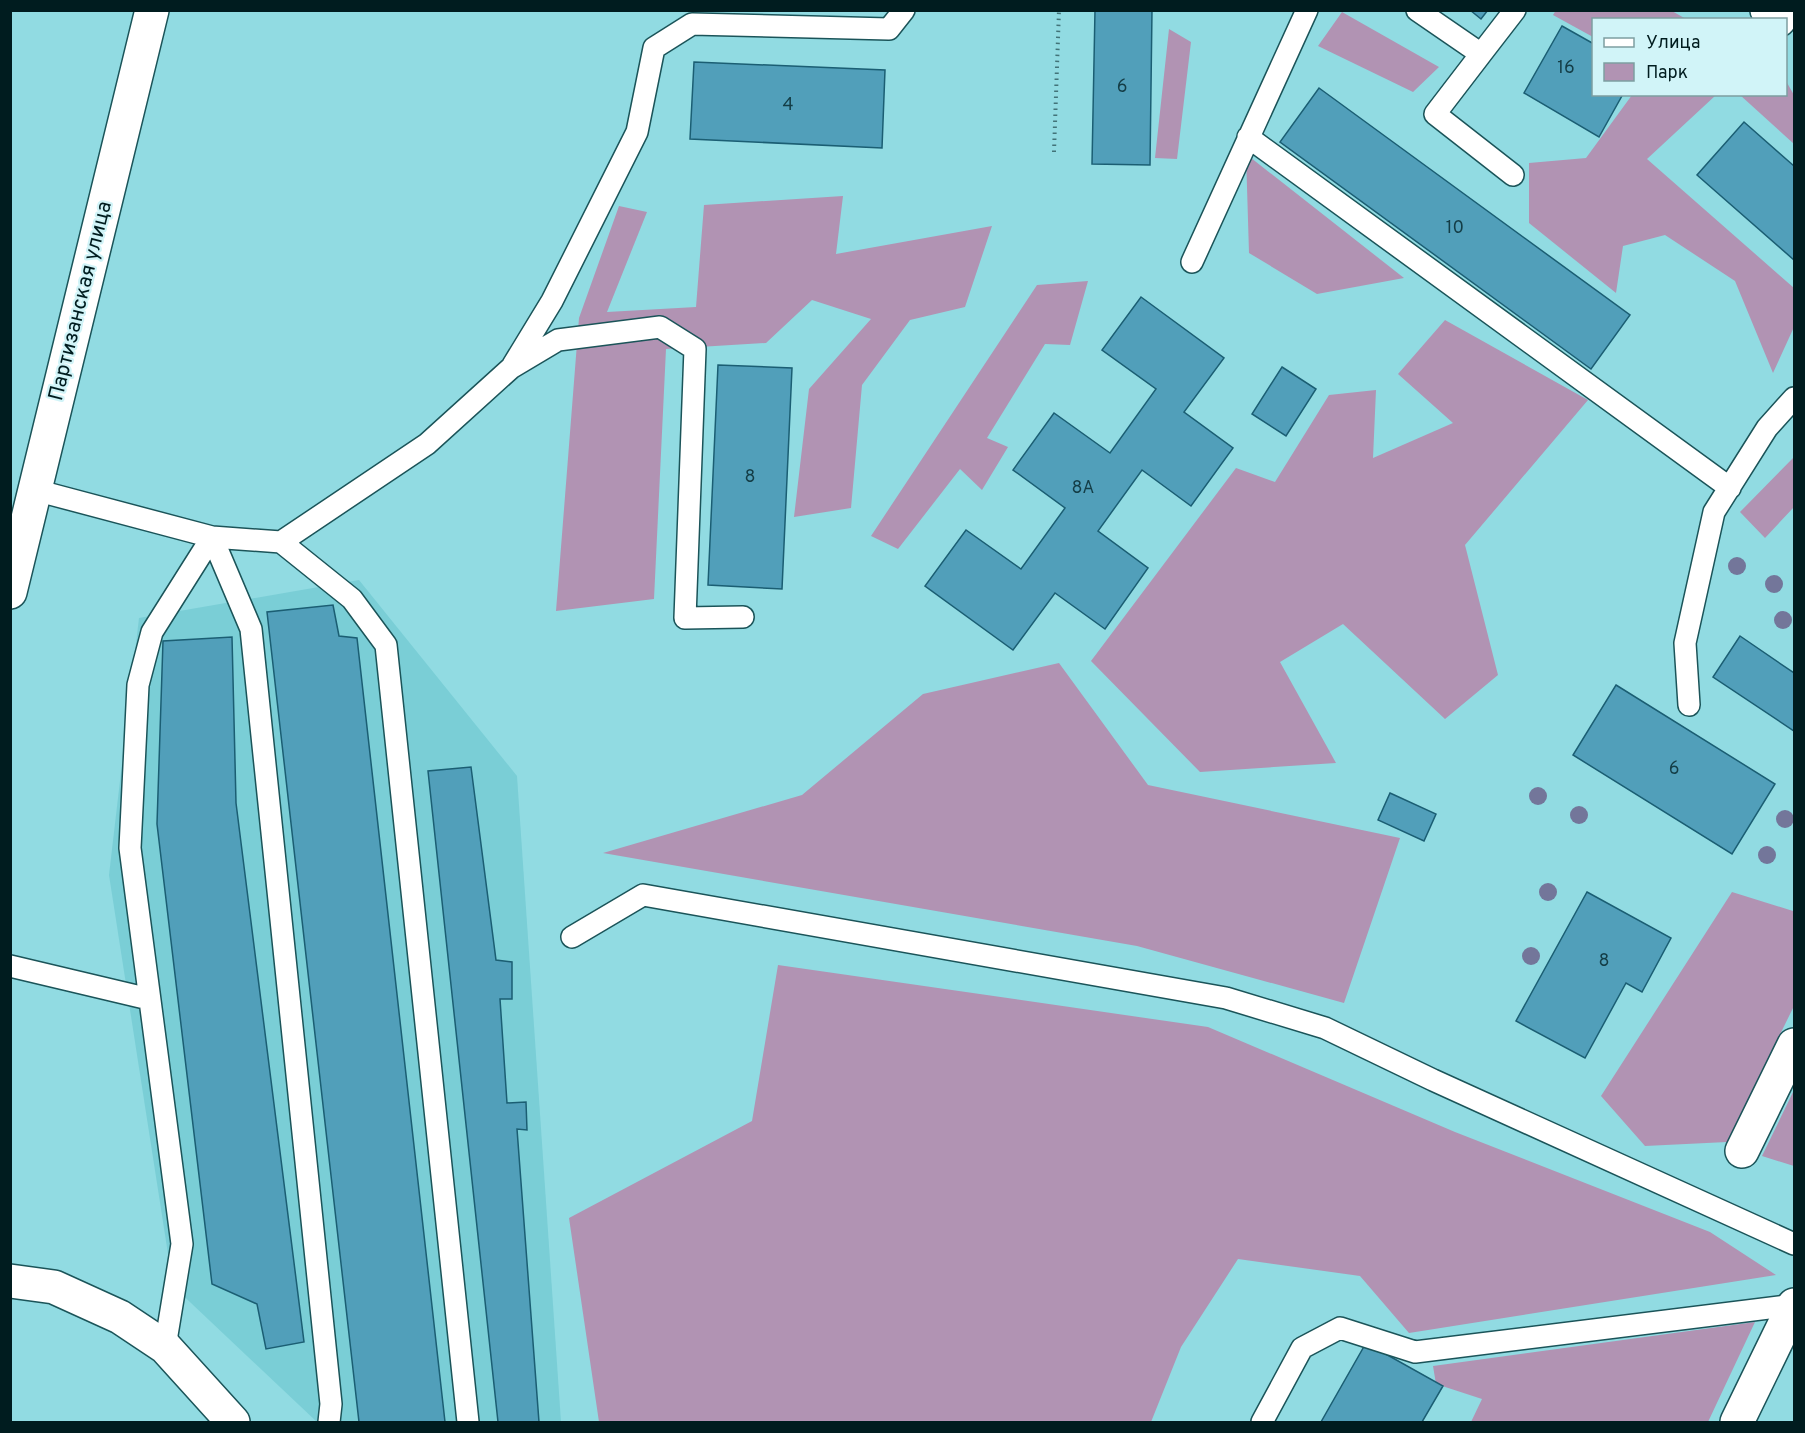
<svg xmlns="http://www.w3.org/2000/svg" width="1805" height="1433" font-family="Overpass,sans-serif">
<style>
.built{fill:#7aced6}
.green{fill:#b193b3}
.building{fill:#519fba;stroke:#1b5e73;stroke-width:1.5}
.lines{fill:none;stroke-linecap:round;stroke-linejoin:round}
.lane-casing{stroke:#1b5459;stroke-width:24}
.street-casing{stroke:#1b5459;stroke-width:36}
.secondary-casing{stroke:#1b5459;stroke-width:36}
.path{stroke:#427378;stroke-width:4;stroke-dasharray:1.5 4.5;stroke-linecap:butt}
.lane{stroke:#fff;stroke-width:21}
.street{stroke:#fff;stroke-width:33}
.secondary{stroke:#fff;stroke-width:33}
.tree{fill:#73769a}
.labels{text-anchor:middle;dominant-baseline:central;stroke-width:4.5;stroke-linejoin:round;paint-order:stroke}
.number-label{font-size:18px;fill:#143d46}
.street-label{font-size:21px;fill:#001c1f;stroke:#d1f4f8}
</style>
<rect width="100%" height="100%" fill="#91dbe2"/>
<path class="built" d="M359 580 517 776 561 1422H317L173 1286 109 875 139 618Z"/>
<path class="green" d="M1556 10 1672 11 1686 19 1594 20 1593 37 1553 15Z
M1342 12 1439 67 1413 92 1318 46Z
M1169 29 1191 42 1177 159 1155 158Z
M1786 81 1794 95V144L1740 95 1786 94Z
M1632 95H1716L1647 159 1794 288V327L1773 373 1735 281 1665 235 1623 246 1616 293 1529 223V163L1586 158Z
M1246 154 1404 278 1317 294 1249 253Z
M843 196 836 254 992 226 965 307 910 320 862 385 851 508 794 517 809 389 871 319 812 300 766 343 666 349 654 599 556 611 579 318 619 206 647 212 607 312 696 307 704 205Z
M1088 281 1070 345 1045 344 987 438 1008 447 982 490 960 469 898 549 871 536 1037 285Z
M1445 320 1588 400 1465 545 1498 675 1445 719 1343 624 1280 662 1336 763 1200 772 1091 661 1236 468 1275 482 1329 395 1376 390 1373 458 1453 423 1398 374Z
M1794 457V507L1765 538 1740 512Z
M1059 663 1148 785 1400 838 1344 1003 1137 946 603 853 802 795 923 694Z
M1732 892 1793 911 1794 910V1006L1727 1142 1645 1146 1601 1096Z
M778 965 1208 1027 1455 1132 1710 1232 1776 1275 1409 1333 1360 1276 1238 1259 1181 1347 1151 1422H599L569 1218 752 1121Z
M1794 1090V1166L1762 1156Z
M1755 1322 1708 1422H1471L1482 1399 1436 1384 1433 1366Z"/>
<path class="building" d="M1095 10H1152L1150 165 1092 164Z
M1470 10H1488L1481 19Z
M1562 26 1594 44V94H1623L1599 137 1524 93Z
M694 62 885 70 882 148 690 139Z
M1319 88 1630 315 1591 369 1280 142Z
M1744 122 1794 166V260L1697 175Z
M1141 297 1224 358 1184 412 1233 448 1191 506 1142 470 1098 531 1148 568 1105 629 1055 593 1013 650 925 586 966 530 1021 569 1065 508 1013 470 1054 413 1110 453 1156 389 1102 350Z
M718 365 792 368 782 589 708 585Z
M1282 367 1316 389 1286 436 1252 414Z
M333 605 339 636 357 638 445 1422H359L267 612Z
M1740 636 1794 673V731L1713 677Z
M232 637 236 803 304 1342 266 1349 257 1304 212 1284 157 824 163 641Z
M1616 685 1775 784 1732 854 1573 755Z
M471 767 496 960 512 962V999H500L507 1103 526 1102 527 1130 517 1129 539 1422H498L428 771Z
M1390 793 1436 814 1424 841 1378 820Z
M1587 892 1671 938 1642 992 1626 983 1585 1058 1516 1021Z
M1366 1343 1443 1386 1422 1422H1321Z"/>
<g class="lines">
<g class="lane-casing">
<path id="lane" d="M1417 10 1481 54 1515 10
M1481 54 1435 114 1513 175
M1248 137 1730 488
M1192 262 1307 10
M513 365 552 301 637 132 654 48 692 24 889 29 904 10
M35 490 212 537 281 542 427 444 511 368 558 340 660 327 695 349 685 618 743 617
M212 537 251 629 331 1404 329 1422
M281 542 352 599 386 645 468 1422
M1689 705 1685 643 1714 512 1767 428 1794 398
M572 937 643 895 1226 998 1325 1028 1433 1080 1794 1244
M10 966 149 999
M165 1347 182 1244 130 848 138 685 152 632 212 537
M1262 1422 1302 1348 1340 1328 1415 1352 1794 1305"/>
</g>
<g class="street-casing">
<path id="street" d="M1742 1151 1794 1045
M10 1281 54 1287 120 1317 165 1347 233 1422
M1737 1422 1794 1305"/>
</g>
<g class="secondary-casing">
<path id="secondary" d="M1767 10 1779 20
M10 592 152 10"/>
</g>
<path class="path" d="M1054 152 1059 10"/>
<use href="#lane" class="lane"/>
<use href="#street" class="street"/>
<use href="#secondary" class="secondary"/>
</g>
<g class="tree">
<circle cx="1737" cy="566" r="9"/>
<circle cx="1774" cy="584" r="9"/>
<circle cx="1783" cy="620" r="9"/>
<circle cx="1538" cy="796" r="9"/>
<circle cx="1579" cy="815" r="9"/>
<circle cx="1785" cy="819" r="9"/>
<circle cx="1767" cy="855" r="9"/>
<circle cx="1548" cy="892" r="9"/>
<circle cx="1531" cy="956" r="9"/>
</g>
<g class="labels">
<g class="number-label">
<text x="1566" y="68">16</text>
<text x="1122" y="87">6</text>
<text x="788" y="105">4</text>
<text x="1455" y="228">10</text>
<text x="750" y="477">8</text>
<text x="1083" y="488">8А</text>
<text x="1674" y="769">6</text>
<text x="1604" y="961">8</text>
</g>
<g class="street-label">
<text transform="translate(81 301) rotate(-76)">Партизанская улица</text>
</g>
</g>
<rect width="1805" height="1433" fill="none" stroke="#001c1f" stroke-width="24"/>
<rect x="1592" y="18" width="195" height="78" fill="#d1f4f8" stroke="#7d9ea1" stroke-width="1.5"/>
<rect x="1604" y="38" width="30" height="9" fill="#ffffff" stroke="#7d9ea1" stroke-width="1.5"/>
<text x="1646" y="48" font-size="18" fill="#001c1f">Улица</text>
<rect x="1604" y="63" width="30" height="18" fill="#b193b3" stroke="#7d9ea1" stroke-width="1.5"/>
<text x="1646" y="78" font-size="18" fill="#001c1f">Парк</text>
</svg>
